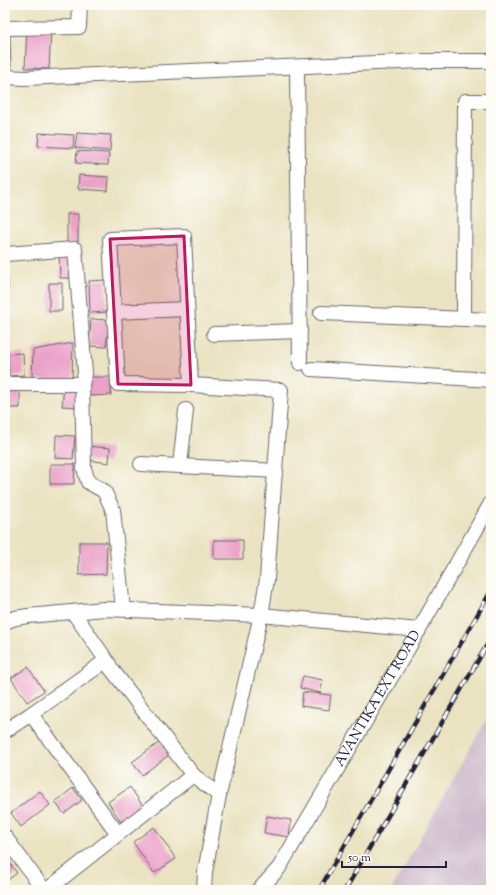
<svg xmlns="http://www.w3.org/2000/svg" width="496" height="895" font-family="'Sorts Mill Goudy',serif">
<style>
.industrial{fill:#d0bdcd}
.building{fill:#eba2c9}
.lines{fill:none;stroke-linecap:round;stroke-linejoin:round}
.street-casing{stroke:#68666a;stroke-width:16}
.street{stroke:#fff;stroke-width:14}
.rail-casing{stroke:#22223b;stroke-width:4.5}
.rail{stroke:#fdfcf7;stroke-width:3;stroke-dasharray:9;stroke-linecap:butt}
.marked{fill:#c2185b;fill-opacity:0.2;stroke:#c2185b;stroke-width:3;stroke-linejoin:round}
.labels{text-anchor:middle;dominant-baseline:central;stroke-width:3.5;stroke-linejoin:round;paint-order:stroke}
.street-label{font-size:14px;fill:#22223b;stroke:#fdfcf7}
</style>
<rect width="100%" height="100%" fill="#fdfcf7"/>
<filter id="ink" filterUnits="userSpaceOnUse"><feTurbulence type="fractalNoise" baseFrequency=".025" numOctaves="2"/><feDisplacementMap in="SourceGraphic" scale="8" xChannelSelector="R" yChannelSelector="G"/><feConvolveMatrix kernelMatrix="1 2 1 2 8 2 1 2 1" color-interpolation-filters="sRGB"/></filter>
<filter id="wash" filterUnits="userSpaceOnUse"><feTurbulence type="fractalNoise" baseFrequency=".012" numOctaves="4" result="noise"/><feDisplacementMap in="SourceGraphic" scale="16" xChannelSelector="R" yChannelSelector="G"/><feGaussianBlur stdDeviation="0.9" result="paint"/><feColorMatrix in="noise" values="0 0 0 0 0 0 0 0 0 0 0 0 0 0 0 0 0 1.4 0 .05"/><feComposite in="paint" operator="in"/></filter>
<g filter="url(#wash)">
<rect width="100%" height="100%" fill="#eae3c1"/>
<path class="industrial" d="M491 712V890H391Z"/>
<g id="blocks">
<path class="building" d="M27 28 51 29 49 69 25 68Z
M10 33 11 72H5V34Z
M39 133 74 135 73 148 38 146Z
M77 133 111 135 110 151 75 148Z
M77 151 109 153 108 165 76 163Z
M79 175 109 177 108 191 78 189Z
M67 214H78V244H67Z
M59 252H73V278H60Z
M5 278H8V311H5Z
M106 280 107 312 90 313 89 281Z
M49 283H62V311H49Z
M91 319 109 320 106 347 89 346Z
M73 343 72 380 32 379 33 350Z
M23 353 24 375 9 376 8 354Z
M87 377H111V395L87 396Z
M5 384H20V408H5Z
M64 387 80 388 78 407 62 406Z
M56 435 75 436 73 459 55 458Z
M85 446 110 448 109 463 87 460Z
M50 464H75L74 484H50Z
M214 540H243V559H214Z
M79 542H107L106 574 79 575Z
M28 667 44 691 27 702 11 678Z
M303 676 323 680 320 693 300 688Z
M303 692 331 695 329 710 301 706Z
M160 742 169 755 142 775 132 762Z
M130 787 143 806 121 822 108 802Z
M73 788 82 800 64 814 55 802Z
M40 791 50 805 21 827 11 813Z
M267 816 291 820 289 837 264 833Z
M154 827 176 859 154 873 133 842Z
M7 859 17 873 5 882V861Z"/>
</g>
</g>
<g filter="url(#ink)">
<use href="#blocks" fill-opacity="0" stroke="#68666a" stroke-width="1"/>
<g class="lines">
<g class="street-casing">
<g id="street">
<path d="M5 28 79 27 80 5"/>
<path d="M297 67 300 363"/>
<path d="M5 77 25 78 423 61H491"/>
<path d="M5 254 75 249 85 373 82 384 84 468 88 482 104 491 113 510 123 609"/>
<path d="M114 312 187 309"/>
<path d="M321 313 491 320"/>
<path d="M464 319 465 101H491"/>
<path d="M214 334 300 331"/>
<path d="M311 369 491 380"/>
<path d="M5 384H82"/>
<path d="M191 385 118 384 110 239 184 236 191 385 281 390 267 579 261 615 219 795 205 872 204 890"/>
<path d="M141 464 276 471"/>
<path d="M180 466 186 410"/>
<path d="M73 612 109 664"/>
<path d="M5 622 15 618 28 616 104 609 261 615 419 630"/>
<path d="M31 714 118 834"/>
<path d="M5 731 31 714 104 662H106L193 775 219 795"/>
<path d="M5 837 44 890"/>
<path d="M47 890 193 775"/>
<path id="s1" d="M259 890 279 868 419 630 491 503"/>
</g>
</g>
<use href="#street" class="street"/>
<g class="rail-casing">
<path id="rail" d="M319 890 491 591
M345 890 491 638"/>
</g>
<use href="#rail" class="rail"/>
</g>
</g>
<path class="marked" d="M184 236 191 385 118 384 110 239Z"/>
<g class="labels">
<g class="street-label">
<text stroke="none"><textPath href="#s1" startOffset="226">AVANTIKA EXT ROAD</textPath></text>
</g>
</g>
<rect width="496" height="895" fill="none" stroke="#fdfcf7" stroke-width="20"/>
<path d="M342 861v6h104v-6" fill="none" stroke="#22223b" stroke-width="2"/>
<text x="348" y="861" font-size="12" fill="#22223b" stroke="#fdfcf7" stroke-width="3" paint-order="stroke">50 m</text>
</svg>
